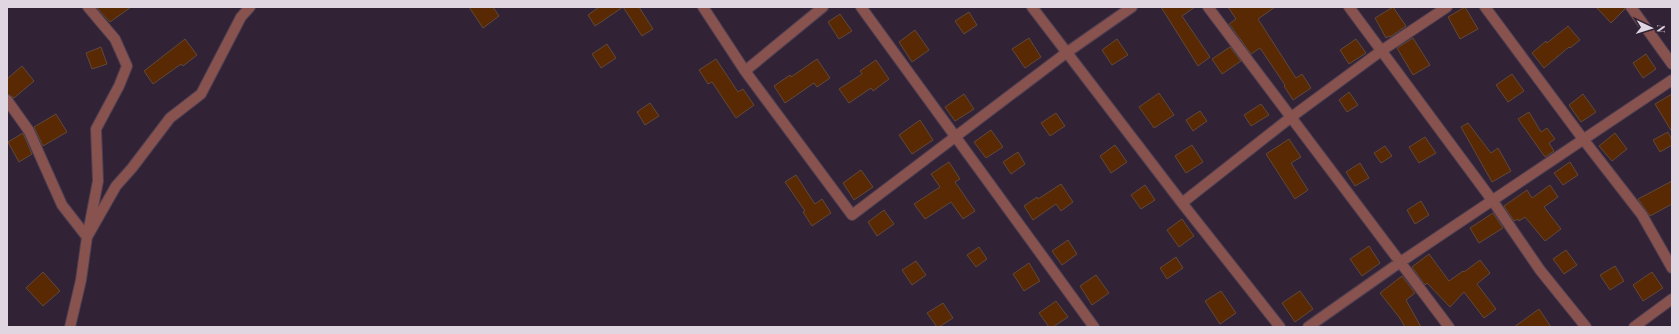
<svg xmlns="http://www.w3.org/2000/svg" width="1679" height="334" font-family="'Playfair Display',serif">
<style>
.building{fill:#582903;stroke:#60493b}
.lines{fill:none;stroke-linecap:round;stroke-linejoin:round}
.street-casing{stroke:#4d3f51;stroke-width:12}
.street{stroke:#88524f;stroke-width:10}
</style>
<rect width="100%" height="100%" fill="#312235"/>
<path class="building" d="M96 7H131L110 22Z
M469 7H493L499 16 483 28Z
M599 7H639L653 29 642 36 623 7 595 26 588 15Z
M1161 7H1195L1182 16 1210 57 1198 66Z
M1228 7H1275L1258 19 1296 78 1302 74 1311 88 1293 100 1284 86 1285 85 1260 48 1251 54 1230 25 1229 24 1236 19Z
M1393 7 1406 26 1390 37 1389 36 1386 38 1375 18Z
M1465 7 1478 29 1460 39 1448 17Z
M1596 7H1625V9L1611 23Z
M969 12 977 25 964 34 955 21Z
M840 14 852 31 839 39 828 22Z
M1568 26 1580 40 1570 48 1569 47 1544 68 1532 53 1546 41 1547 43Z
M915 30 929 50 912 62 899 42Z
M1029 38 1041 57 1025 68 1012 49Z
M1413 38 1430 65 1413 75 1397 48Z
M185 39 197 55 183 66 181 64 153 84 144 71Z
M1117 39 1128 55 1112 65 1102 50Z
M1356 39 1366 53 1349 64 1340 50Z
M607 44 616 58 601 68 592 54Z
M101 47 107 64 92 69 86 53Z
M1230 47 1241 61 1222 74 1212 59Z
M1646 54 1656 69 1643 78 1633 63Z
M716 59 738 92 743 89 754 105 736 118 712 82 708 84 699 70Z
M817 59 830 78 817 87 814 83 785 103 774 86 790 75 791 77Z
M876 60 889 79 873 91 871 88 849 103 839 89 862 74 860 71Z
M22 66 34 81 14 98 7 94V79Z
M1512 74 1524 91 1508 102 1496 85Z
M1349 92 1358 105 1347 112 1339 100Z
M1159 93 1174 115 1154 128 1139 107Z
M964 94 974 109 955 121 945 107Z
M1583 94 1596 112 1581 122 1569 105Z
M1672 94V132L1655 104Z
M650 103 659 116 645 125 637 112Z
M1261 104 1269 115 1251 126 1244 115Z
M1200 111 1207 121 1193 131 1186 120Z
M1529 112 1541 132 1547 128 1555 139 1549 143 1554 151 1545 157 1518 119Z
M1056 113 1065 126 1050 136 1041 123Z
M56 114 67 132 43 146 34 127Z
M920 120 933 140 912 154 899 135Z
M1468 123 1491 153 1498 148 1511 171 1492 182 1461 127Z
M991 130 1003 147 986 158 974 142Z
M1668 132 1672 140V145L1660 152 1653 140Z
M23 133 32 154 19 162 8 142Z
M1615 133 1627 149 1612 161 1599 146Z
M1425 137 1436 153 1419 163 1409 147Z
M1289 139 1301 157 1291 163 1308 190 1295 199 1266 154Z
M1115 145 1127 162 1111 173 1100 156Z
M1192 145 1203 162 1186 173 1175 156Z
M1385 146 1392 156 1381 163 1374 153Z
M1018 152 1025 164 1011 174 1003 162Z
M949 162 960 179 955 182 975 211 963 219 951 202 925 219 914 204 940 187 931 174Z
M1570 162 1578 175 1563 185 1554 173Z
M1360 163 1369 178 1355 186 1346 172Z
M861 170 873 187 854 200 843 183Z
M796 175 815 204 822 199 831 213 812 226 803 212 805 211 785 182Z
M1672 181V204L1650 216 1638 199Z
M1061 184 1073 202 1061 211 1056 204 1033 220 1024 206 1037 197 1038 199Z
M1145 185 1155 200 1141 209 1131 195Z
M1550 185 1558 197 1544 207 1561 229 1545 241 1525 217 1519 221 1518 219 1514 221 1504 206 1527 190 1532 198Z
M1421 201 1429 215 1415 224 1407 210Z
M884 210 894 224 877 236 868 222Z
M1493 213 1503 228 1479 243 1470 228Z
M1182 219 1194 236 1179 247 1167 230Z
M1068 240 1077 254 1062 265 1052 251Z
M1369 246 1380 263 1362 276 1350 259Z
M979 247 987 259 976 267 967 255Z
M1566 250 1577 265 1564 274 1553 259Z
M1429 254 1449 281 1463 271 1464 272 1480 260 1490 273 1477 284 1496 309 1484 318 1464 292 1450 307 1427 283 1425 285 1412 267Z
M1176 257 1183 268 1167 279 1160 268Z
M916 261 926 275 912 285 902 270Z
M1029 263 1040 281 1024 291 1013 274Z
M1615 266 1624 281 1610 290 1600 275Z
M43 272 60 291 43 306 26 288Z
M1652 272 1663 288 1643 301 1633 285Z
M1096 275 1109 293 1092 305 1080 286Z
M1402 276 1415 293 1406 300 1421 327H1405L1399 317 1380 293Z
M1221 291 1236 313 1220 324 1205 301Z
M1300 291 1313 309 1295 322 1282 303Z
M1056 301 1068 317 1053 327H1049L1039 313Z
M943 303 953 318 939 327H937L927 313Z
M1539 309 1551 327H1514Z"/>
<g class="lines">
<g class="street-casing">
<path id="street" d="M88 7 115 39 127 66 119 86 96 129 98 181 89 228
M703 7 745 71 852 215 1066 53 1132 7
M861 7 1094 327
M1032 7 1182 203 1280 327
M1208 7 1449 327
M1349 7 1492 200 1540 270 1586 327
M1485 7 1583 139 1642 215 1672 268
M1631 7 1672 64
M745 71 823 7
M7 100 29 131 62 205 87 237
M1182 203 1290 118 1381 51 1447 7
M70 327 81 280 87 237 116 186 132 168 170 118 201 94 241 17 250 7
M1308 327 1399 263 1672 80
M1634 327 1672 299"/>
</g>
<use href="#street" class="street"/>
</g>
<rect width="1679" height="334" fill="none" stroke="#e0d6e2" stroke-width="16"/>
<g transform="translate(1651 28) rotate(94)" stroke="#312235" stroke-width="3" paint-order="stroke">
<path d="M0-3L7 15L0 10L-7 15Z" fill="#e0d6e2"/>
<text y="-6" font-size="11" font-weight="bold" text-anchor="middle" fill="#e0d6e2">N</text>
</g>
</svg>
